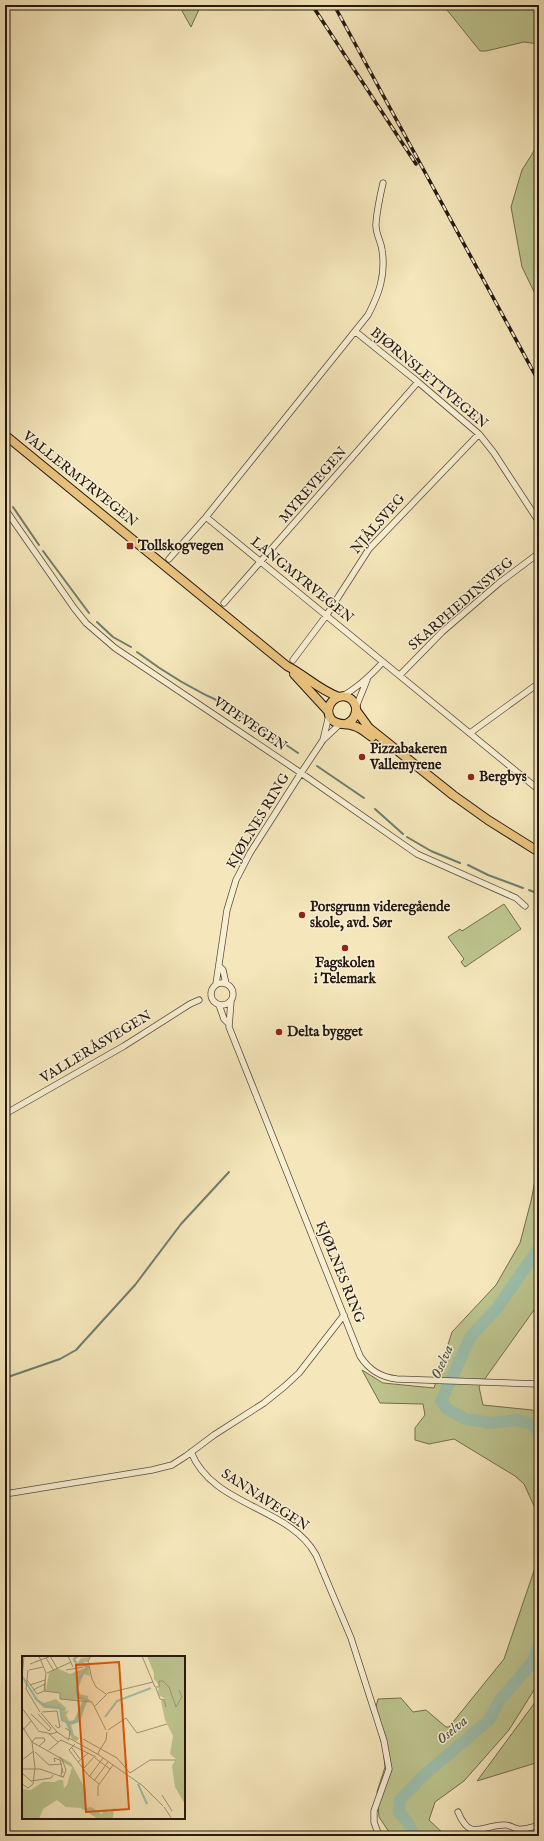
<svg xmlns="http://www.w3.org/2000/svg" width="544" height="1841" font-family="'IM FELL English',serif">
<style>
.green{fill:#bdc58f;stroke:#706e50}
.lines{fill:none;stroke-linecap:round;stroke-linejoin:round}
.stream{stroke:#6d7d6f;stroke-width:2}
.river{stroke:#9dc0ad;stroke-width:12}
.minor-casing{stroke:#584c3c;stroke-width:7}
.primary-casing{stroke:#241811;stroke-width:10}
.minor{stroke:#f8efd3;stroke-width:5.5}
.primary{stroke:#eac47e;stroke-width:8}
.rail-casing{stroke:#241811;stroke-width:3.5}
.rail{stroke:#f8efd3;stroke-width:2;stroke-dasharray:6;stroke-linecap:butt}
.poi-dot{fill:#8f2418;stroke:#f8efd3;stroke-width:1.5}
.labels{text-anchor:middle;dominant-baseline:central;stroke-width:3;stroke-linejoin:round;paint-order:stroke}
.street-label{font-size:14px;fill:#241811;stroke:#f8efd3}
.poi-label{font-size:14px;font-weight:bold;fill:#241811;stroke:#f8efd3;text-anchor:start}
.water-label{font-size:15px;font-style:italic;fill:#4e5348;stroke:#f8efd3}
.inset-river{fill:none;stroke:#9dc0ad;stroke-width:2}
.inset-road{fill:none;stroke:#a19477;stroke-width:1}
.view{fill:#de560c;fill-opacity:0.15;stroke:#de560c;stroke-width:2}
.inset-edge{fill:none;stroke:#241811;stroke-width:2}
</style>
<rect width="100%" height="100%" fill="#f5e7bb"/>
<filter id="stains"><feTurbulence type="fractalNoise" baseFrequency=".005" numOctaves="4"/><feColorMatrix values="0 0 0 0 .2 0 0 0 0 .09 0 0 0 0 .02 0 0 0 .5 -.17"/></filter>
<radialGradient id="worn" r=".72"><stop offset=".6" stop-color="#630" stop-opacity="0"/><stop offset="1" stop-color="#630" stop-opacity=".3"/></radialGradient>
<path class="green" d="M183 5H201L191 27 182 11Z
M443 5H534L539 9V44L524 42 486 51H480Z
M539 143V302L522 267 511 207 522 170Z
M504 904 521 929 465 967 461 962 464 959 448 937 460 929 462 931Z
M539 1160V1303L479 1387 483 1405 532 1410 539 1414V1682L509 1730 464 1781 435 1802 429 1820 446 1836H396L389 1832 379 1817 377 1792 385 1767 383 1749 374 1714 378 1699 401 1698 413 1712 426 1710 446 1727H449L504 1659 538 1559 535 1508 524 1484 515 1476 454 1439 429 1444 415 1440V1428L425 1415 423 1404 380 1403 362 1370 383 1383 434 1388 452 1332 496 1285 520 1243 531 1201Z
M539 1697V1762L477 1781Z"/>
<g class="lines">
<path class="stream" d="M5 496 9 502
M13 507 39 545
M43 551 89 613
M97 622 113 637 131 647
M137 652C166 674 195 691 227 705
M233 711 267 732
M273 736 298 753
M317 766 364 798
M375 809 403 834
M407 837 431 851 460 863
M468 865 488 875 523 888
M529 890 539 894
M5 1378 60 1359 76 1350 135 1285 181 1224 229 1172"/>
<path class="river" d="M539 1248 497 1308 471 1336 441 1401 447 1409 466 1419 491 1423 518 1420 534 1426 539 1435
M417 1836 413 1833 408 1823 399 1812 400 1800 424 1775 489 1720 500 1700 533 1661 539 1644"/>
<g class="minor-casing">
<path id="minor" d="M356 332 418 382 479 434 494 453 539 522
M5 509 74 608 86 623 115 648 301 773 417 854 516 898 525 906
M206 517 383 662
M169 559 206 517 368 315C379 294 386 275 382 250 381 241 375 233 376 223 377 210 380 196 383 183
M224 603 418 382
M293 660 326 616 369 549 479 434
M400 675 442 632 499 583 539 553
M342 696C358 688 371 675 383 662L539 790
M356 707 367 680
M470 733 539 683
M323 740 329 715
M220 967 223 970 226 984
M211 994a11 11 0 1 1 22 0a11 11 0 1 1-22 0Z
M216 984 227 910 236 880 250 853 301 773 323 740 340 724
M231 1001 229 1027 360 1356C369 1370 380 1377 397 1379L539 1384
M219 1005 224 1019 228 1023
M5 1114 124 1046 190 1004 199 1000
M191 1452C213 1507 289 1506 316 1555L351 1638 384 1741 389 1769 374 1811V1822L379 1836
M5 1494 152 1470 172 1465 186 1456 214 1435 264 1403 285 1386 299 1373 344 1315
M458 1812C470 1841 480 1826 503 1825 508 1824 513 1828 518 1829 524 1830 533 1827 539 1825"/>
</g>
<g class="primary-casing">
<path id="primary" d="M5 435 287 666C305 675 319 690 339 697
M294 674 328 711
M356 710 369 728 453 795 488 820 539 852
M346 724C356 720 360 707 351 699 338 690 322 706 331 719 337 726 346 723 354 726 361 728 366 733 372 737"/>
</g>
<use href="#minor" class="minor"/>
<use href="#primary" class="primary"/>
<g class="rail-casing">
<path id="rail" d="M312 5 416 164
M334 5 539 382"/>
</g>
<use href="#rail" class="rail"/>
</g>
<g class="poi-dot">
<rect x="126" y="542" width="8" height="8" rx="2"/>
<circle cx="362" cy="757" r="4"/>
<circle cx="471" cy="777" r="4"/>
<circle cx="302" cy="915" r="4"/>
<circle cx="345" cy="948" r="4"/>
<circle cx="279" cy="1032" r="4"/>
</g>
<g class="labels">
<g class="street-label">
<text transform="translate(429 378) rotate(40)">BJØRNSLETTVEGEN</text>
<text transform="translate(80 479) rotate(39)">VALLERMYRVEGEN</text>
<text transform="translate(313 485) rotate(-49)">MYREVEGEN</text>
<text transform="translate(378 524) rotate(-49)">NJÅLSVEG</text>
<text transform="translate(302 580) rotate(39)">LANGMYRVEGEN</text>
<text transform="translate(461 604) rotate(-41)">SKARPHEDINSVEG</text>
<text transform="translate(250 724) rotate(34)">VIPEVEGEN</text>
<text transform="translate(258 821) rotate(-59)">KJØLNES RING</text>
<text transform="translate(96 1047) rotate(-31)">VALLERÅSVEGEN</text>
<text transform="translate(340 1272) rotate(68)">KJØLNES RING</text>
<text transform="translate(265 1500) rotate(33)">SANNAVEGEN</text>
</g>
<g class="poi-label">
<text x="138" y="546">Tollskogvegen</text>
<text x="370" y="749">Pizzabakeren<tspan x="370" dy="16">Vallemyrene</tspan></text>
<text x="479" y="777">Bergbys</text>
<text x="310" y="907">Porsgrunn videregående<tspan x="310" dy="16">skole, avd. Sør</tspan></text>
<text x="345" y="963" text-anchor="middle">Fagskolen<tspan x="345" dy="16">i Telemark</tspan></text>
<text x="287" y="1032">Delta bygget</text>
</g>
<g class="water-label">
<text transform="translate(442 1362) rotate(-66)">Oselva</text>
<text transform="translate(452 1730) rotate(-40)">Oselva</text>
</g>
</g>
<g transform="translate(22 1656)">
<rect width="163" height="163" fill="#f5e7bb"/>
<path d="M53 0H57L52 4 55 8 59 2 68 1 65 6H61L66 9 68 20 62 18 56 32 58 38 66 40V43L71 46 65 45 58 66 49 69 52 79 57 82 55 85 50 83 43 65 40 64 38 53 22 52 11 41 22 47 34 43 44 52 43 56 47 54 44 59 47 65 52 64 61 44 55 42 54 45 38 43V37L22 35 24 17V34L27 17 35 12 48 18 63 12 60 8 54 9 51 4ZM125 0H163V148L153 131 150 110 154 103 148 98 151 80 143 64 139 45 142 42 136 39 137 29 132 23V17ZM37 100 49 107 64 134V152L69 151 80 158 81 154 88 156 92 151 91 162 76 163 59 152 44 151 35 144 21 153 17 163H0V133L9 134 21 126H33L37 124H41L42 132 45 129 50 111 38 105Z" fill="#bdc58f"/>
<path class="inset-river" d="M0 20 15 44 24 50 38 52 40 64 46 67 53 66 65 44 57 42 54 35 56 24 66 11 60 7 55 9 52 3 56 0M83 61 95 45 129 32M46 67 49 79M116 128 125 148"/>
<path class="inset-road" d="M17 0 24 17 22 35M28 0 35 12M46 0 51 11M69 0 66 5 70 23 74 31 84 38M120 0 133 31H137V25H141L147 31 154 51 160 41 157 34M24 2 32 15M8 8 29 0M6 14 4 33 18 56M7 14 21 11M44 14 61 11M25 17 49 6M0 23 2 0M5 24 15 38 22 35 38 37V43L70 46 84 74M8 29 23 24M134 32 138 43 142 44 144 51M11 34 23 28M73 50 86 37 131 26M0 52 16 74M20 56 35 55 38 71 36 72 33 69M19 57 35 76 47 84 46 82M9 58 27 75 29 72 16 58M0 70 10 86 40 103 44 114 41 122M43 72 48 75 47 82M86 74 104 62 115 77 145 68M0 75 9 65M16 75 30 78 35 76M27 78 36 86M47 82 77 99 76 97M61 83 95 102 108 117 128 104H154M10 86 13 82H22L23 85 17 90M53 88 47 94 66 119 77 128M50 92 58 103M27 94 39 84 74 101M13 96 27 109 40 108M76 97 84 84 85 76M77 99 121 130 141 150M73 102 88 113M0 104 12 95M33 106 32 102 38 104 40 112M56 106 66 97M0 113H18L41 121M61 113 72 101M0 117 9 125 29 122 31 119M39 121 40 112 41 117M67 121 81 102M72 125 86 106M0 128 6 132 11 128 13 112 10 86M140 139 150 155M76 140V130L91 109M142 151 150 163"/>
<path class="view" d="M97 6 107 153 64 156 54 9Z"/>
<rect width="163" height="163" class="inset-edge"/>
</g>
<rect width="544" height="1841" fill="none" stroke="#f5e7bb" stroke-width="20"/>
<rect x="6" y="6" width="532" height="1829" fill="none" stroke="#241811" stroke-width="2"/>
<rect x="10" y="10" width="524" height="1821" fill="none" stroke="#241811"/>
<rect width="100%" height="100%" filter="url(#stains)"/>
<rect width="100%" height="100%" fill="url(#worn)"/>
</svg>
